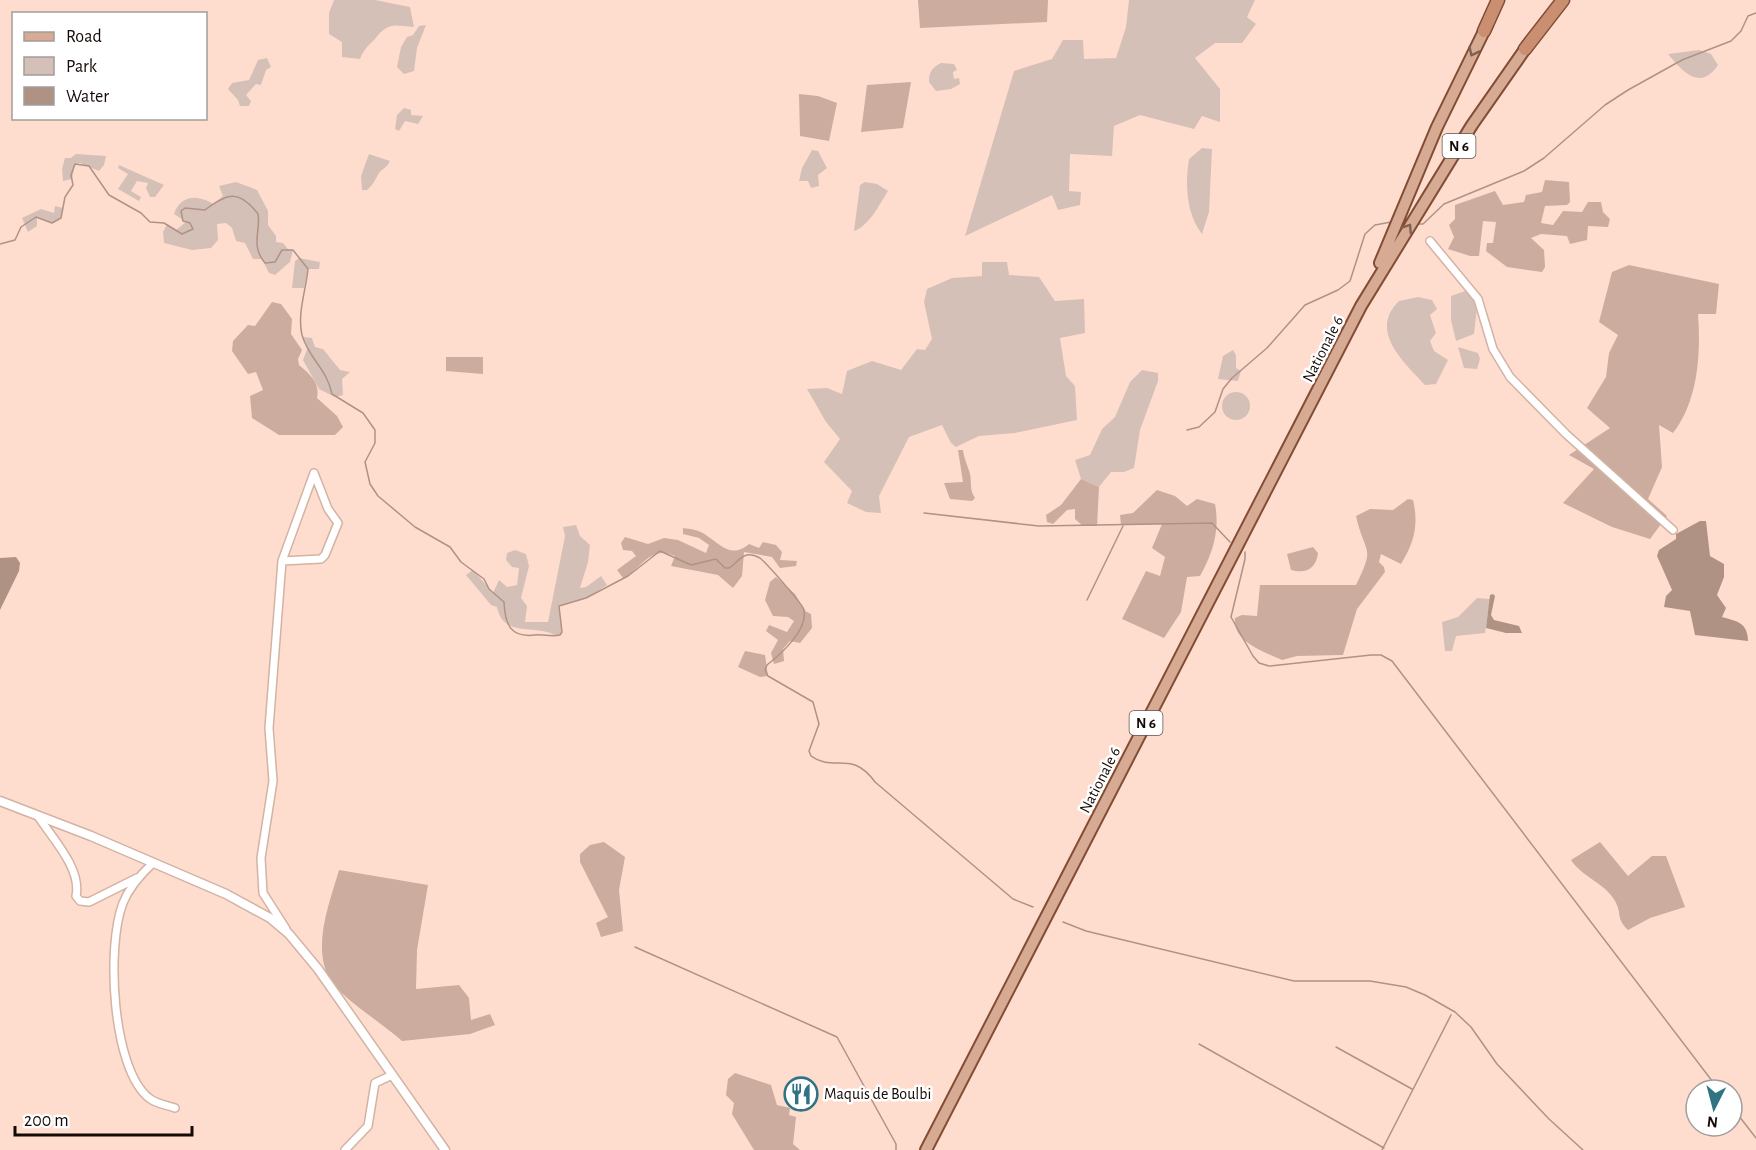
<svg xmlns="http://www.w3.org/2000/svg" width="1756" height="1150" font-family="'Alegreya Sans',sans-serif">
<style>
.green{fill:#d5c0b7}
.forest{fill:#cbac9e}
.water{fill:#b09285}
.lines{fill:none;stroke-linecap:round;stroke-linejoin:round}
.stream{stroke:#b09285;stroke-width:1.5}
.minor-casing{stroke:#d3b3a4;stroke-width:10}
.tertiary-casing{stroke:#d3b3a4;stroke-width:11}
.primary-casing{stroke:#824d34;stroke-width:14}
.trunk-casing{stroke:#824d34;stroke-width:15}
.minor{stroke:#fff;stroke-width:7}
.tertiary{stroke:#fff;stroke-width:8}
.primary{stroke:#d7aa94;stroke-width:10}
.trunk{stroke:#ca8e70;stroke-width:12}
.oneway{stroke:#806254}
.labels{text-anchor:middle;dominant-baseline:central;stroke-width:5;stroke-linejoin:round;paint-order:stroke}
.shield{fill:#fff;stroke:#5b5451;stroke-width:1.5}
.shield-label{font-size:15px;font-weight:bold;fill:#150a06}
.street-label{font-size:16px;fill:#150a06;stroke:#fff}
.poi-label{font-size:16px;fill:#150a06;stroke:#fff;text-anchor:start}
</style>
<rect width="100%" height="100%" fill="#ffddce"/>
<path class="green" d="M334 0H375L410 7 414 27C394 25 388 22 375 39 368 46 364 49 360 59L342 57V42L329 34V13Z
M1129 0H1255L1247 17 1256 24 1242 43H1215L1195 58 1220 89V122L1202 116 1194 129 1140 115 1114 126 1112 156 1070 154 1069 191 1081 192 1080 205 1058 210 1052 195 965 236 1014 71 1052 59 1063 40H1083L1084 59 1116 58 1126 27Z
M426 25 417 48 414 71 404 74 397 67 401 47 407 37 413 35 419 26Z
M1699 50 1711 54 1718 65C1700 92 1682 71 1668 54Z
M267 58 271 67 266 70 261 85 256 84 246 95 251 101 249 106H240L238 100 228 89 232 83 249 80 258 60Z
M941 63 954 64 957 70 953 72 954 79 959 78 960 84 951 89 936 91 929 82C929 71 932 68 941 63Z
M404 108 411 110V115L423 116 418 124 405 121 399 131 395 129 397 115Z
M1202 148 1212 149 1209 212 1202 234C1186 214 1185 183 1189 159Z
M812 150 818 151 827 168 818 175 819 186 811 188 808 181H799L802 168Z
M76 154 106 156 104 165 99 171 80 163 75 164 72 179 63 181 62 169 65 158H71Z
M369 154 390 161C387 168 383 168 379 173 375 180 374 184 367 190H362L361 176Z
M119 165 164 185 155 197H150L146 188 148 183 137 181 131 191 141 197 139 201 118 189 128 174 118 168Z
M236 182 257 190 268 211V225L276 236V242L283 243 288 249 293 250 290 262 275 275 269 273 262 259H253L245 243 236 241 232 228 226 223 217 224 218 240 211 248 192 250 164 243 163 232 167 224 176 230 186 222 174 214C180 195 198 194 213 204L223 196 219 186Z
M865 182 877 184 888 191C879 205 869 226 854 231L860 185Z
M55 206 63 208 61 218 52 223 37 217V226L28 232 22 218 41 209 54 213Z
M299 258 320 262 319 269H308L304 288H292L295 261Z
M982 262H1007L1009 275 1039 277 1055 301 1084 299 1085 333 1060 338 1066 376 1075 386 1077 420 1015 433 979 436 956 447 951 443 942 425 909 437 879 496 881 513 866 512 847 503 852 491 824 462 840 439 826 422 807 389 827 388 842 394 847 371 872 361 901 370 917 349 925 350 932 339 924 302 927 289 952 278 982 276Z
M1465 291 1478 299 1474 334 1456 341 1451 320V296Z
M1418 297 1432 300 1437 309 1430 315 1436 333 1430 341 1434 351 1448 360 1436 384 1425 385C1404 362 1368 331 1399 301Z
M303 337 312 338 315 347 323 349 340 370 350 372 342 379 343 395 335 397 319 389 303 360 308 347Z
M1458 347 1478 353 1480 359 1477 369 1464 368Z
M1233 350 1236 355V368L1241 371 1238 381 1218 379 1223 356Z
M1142 370 1158 373V381L1140 430 1134 468 1124 472H1111L1099 487 1081 479 1075 460 1090 455 1102 429 1115 417 1130 382Z
M1222 406a14 14 0 1 1 28 0a14 14 0 1 1-28 0Z
M576 525 580 536 590 545 588 562 580 588 586 587 601 576 607 585 586 598 559 606 562 632 560 635C553 636 553 633 547 632 527 627 502 634 497 607L491 605 466 575 473 570 493 593 499 580 507 587 517 585 519 568 512 567 506 560 507 553 515 550 526 554 529 566 521 598 527 606 525 622H548L565 536 563 527Z
M1477 598 1490 599 1485 633 1456 636 1452 651H1445L1442 622 1458 617Z"/>
<path class="forest" d="M918 0H1048L1047 22 920 28Z
M911 82 903 128 861 132 867 85Z
M799 94 818 96 837 103 829 141 800 136Z
M1545 180 1569 182 1570 202 1567 205 1545 206 1541 223 1553 225 1563 211 1582 212 1588 202H1601L1603 212 1610 219 1608 227 1588 226 1587 240 1570 244 1567 236 1541 234 1531 238 1544 250 1545 267 1542 272 1507 267 1486 251 1487 243H1493L1496 222 1483 221 1479 256H1470L1448 249 1454 237 1449 225 1455 219V205L1495 191 1503 205 1524 202 1526 195 1542 192Z
M1629 265 1719 284 1716 314H1698C1701 354 1698 401 1673 433L1659 425 1662 467 1648 499 1667 516 1650 539 1612 527 1563 503 1594 469 1569 455 1610 428 1587 408 1606 377 1609 353 1618 335 1599 322 1612 272Z
M272 302 281 304 292 319 291 334 302 350 298 359 299 365C311 375 320 383 317 398L337 416 343 427 335 435H279L252 418 250 396 263 390 256 372 248 374 232 351 233 341 248 325 255 326Z
M446 357H483V374L446 371Z
M958 450H963C964 459 968 466 970 474 972 484 969 489 975 498L972 501 950 499 944 483 963 482Z
M1081 479 1099 487 1097 526H1083L1075 519V509L1067 510 1053 524 1047 522 1046 515 1061 505Z
M1157 490 1175 496 1187 506 1197 499 1215 504C1220 530 1213 553 1200 576L1187 577 1181 612 1164 638 1122 619 1146 571 1160 576 1165 557 1152 548 1162 524 1121 525 1120 515 1133 513Z
M1408 499 1413 500C1419 525 1414 543 1401 564L1381 554 1379 562 1384 567 1385 572 1357 609 1343 655 1297 656 1282 660C1265 652 1232 642 1235 618L1242 615 1257 616 1260 585H1356C1376 544 1365 556 1356 516L1370 509 1393 510Z
M683 528C691 529 699 530 706 535 721 545 731 559 749 544L759 548 763 542 776 545 782 552 780 560 797 561 796 566 780 568 772 557 744 552 742 576 733 588 718 575 671 566 675 556C653 546 644 563 628 576L623 578 617 570 636 556 632 551 623 550 621 543 625 537 648 544 664 538 678 540 706 553 709 545 699 538 683 534Z
M1313 547 1318 553C1316 569 1306 574 1291 570L1287 554Z
M776 577 795 594 805 611 811 614 812 628 800 643 790 641 783 649 784 661 774 664 771 653 778 640 766 631 769 625 787 632 794 621 788 617 773 616 765 600 770 582Z
M745 651 765 655 768 676 760 677 738 667Z
M604 842 625 857 619 890 623 931 601 937 596 923 608 917 580 862V854L590 845Z
M1600 842 1628 876 1652 856H1666L1685 907 1650 918 1628 930C1616 919 1622 913 1615 901 1604 882 1583 878 1571 860Z
M339 870 428 885 417 950 416 989 459 985 469 998 471 1020 490 1014 495 1025 470 1034 402 1041C383 1024 348 1002 334 985 309 953 329 905 339 870Z
M735 1073 771 1085 777 1105 790 1108 789 1115 796 1117 793 1144 800 1150H754L732 1114 734 1103 726 1095 728 1079Z"/>
<path class="water" d="M1700 521H1706L1710 556 1724 564V577L1717 595 1726 608 1722 617C1737 621 1748 623 1748 641L1695 635 1690 611 1664 607 1666 596 1672 590 1657 556 1659 550 1676 539V534Z
M16 557 20 563 19 571 0 610V558Z
M1493 594 1495 596 1491 615 1494 620 1519 626 1522 633H1506L1486 628 1490 595Z"/>
<g class="lines">
<path class="stream" d="M1418 224H1423L1444 204 1524 171 1544 158 1605 105 1628 90 1682 60 1731 41 1741 31 1748 16 1756 13
M0 244 15 240 21 227 36 217 52 223 61 218 65 197 73 185 71 175 75 164 89 166 109 195 141 213 150 222 164 223 182 234 193 229 190 223 183 221 181 211 185 208 205 210C227 193 239 189 258 214 261 231 250 245 265 263L275 262 282 250H293L308 269C306 290 297 314 302 335 309 359 327 369 332 394L363 413 375 430V443L365 462 370 484 378 496 415 527 450 547 461 562 484 579 489 589 504 602C505 624 510 638 535 635 543 634 551 637 560 635L562 632 559 606 586 598 628 576 660 551 691 565 716 559 725 568H729C735 565 740 556 747 555 751 554 756 556 760 558 766 563 803 604 804 610 808 630 781 654 767 665L765 670 768 676 813 702 819 724 809 751 811 756C835 773 851 749 875 782L1013 899 1033 907
M1187 430 1199 427 1215 412 1223 389 1232 378 1267 348 1305 305 1338 290 1350 281 1365 234 1375 225 1391 222
M924 513 1039 526 1212 523 1230 542
M1245 552V559L1231 617 1253 656 1259 663 1269 666 1371 655H1381L1392 661 1719 1090
M1087 600 1123 526
M1063 922 1086 931 1294 981H1370L1406 987 1425 995 1455 1012 1471 1027 1497 1064 1549 1119 1583 1150
M635 947 837 1037 896 1144V1150
M1199 1044 1384 1148
M1336 1047 1412 1089
M1732 1107 1756 1138
M1382 1150 1451 1015"/>
<g class="minor-casing">
<path id="minor" d="M1430 241 1478 299 1493 349 1510 377 1566 434 1673 530
M282 561 321 559 325 555 338 523 328 509 314 473
M38 816C52 838 82 869 76 896L80 901 89 902 137 878
M153 863C141 874 129 888 123 903 106 946 112 1069 149 1098 156 1104 167 1105 175 1108
M286 929 263 893 261 858 273 781 269 728 282 561 314 473
M345 1150 368 1126 375 1083 392 1075"/>
</g>
<g class="tertiary-casing">
<path id="tertiary" d="M0 801 91 836 226 894 270 918 289 934 318 969 445 1150"/>
</g>
<g class="primary-casing">
<path id="primary" d="M1380 263 1437 127 1487 25
M926 1150 1361 306 1472 125 1530 42"/>
</g>
<g class="trunk-casing">
<path id="trunk" d="M1484 31 1498 0
M1525 49 1563 0"/>
</g>
<use href="#minor" class="minor"/>
<use href="#tertiary" class="tertiary"/>
<use href="#primary" class="primary"/>
<use href="#trunk" class="trunk"/>
</g>
<defs><path id="oneway-chevron" d="M-2-3.5L2.5 0L-2 3.5" fill="none" stroke-width="1.6" stroke-linecap="round" stroke-linejoin="round" transform="scale(1.5)"/></defs>
<g class="oneway">
<use href="#oneway-chevron" transform="translate(1473 52) rotate(116)"/>
<use href="#oneway-chevron" transform="translate(1408 228) rotate(-57)"/>
</g>
<defs>
<g id="restaurant-ring" transform="scale(1.725)"><circle r="9.5" fill="#fff" stroke="#307484" stroke-width="1.5"/><path d="M-5-6h1v4h1v-4h1v4h1v-4h1v5L-1.5 .5V6h-2V.5L-5-1ZM5-6V6H3V1.5H1.5Q1.5-4 5-6Z" fill="#307484"/></g>
</defs>
<g fill-rule="evenodd">
<use href="#restaurant-ring" x="801" y="1094"/>
</g>
<g class="labels">
<g class="shield">
<rect x="1442.5" y="134" width="33" height="24" rx="4.5"/>
<rect x="1129.5" y="711" width="33" height="24" rx="4.5"/>
</g>
<g class="shield-label">
<text x="1459" y="146">N 6</text>
<text x="1146" y="723">N 6</text>
</g>
<g class="street-label">
<text transform="translate(1323 349) rotate(-63)">Nationale 6</text>
<text transform="translate(1100 780) rotate(-63)">Nationale 6</text>
</g>
<g class="poi-label">
<text x="824" y="1094">Maquis de Boulbi</text>
</g>
</g>
<rect x="12" y="12" width="195" height="108" fill="#ffffff" stroke="#a19d9b" stroke-width="1.5"/>
<rect x="24" y="32" width="30" height="9" fill="#d7aa94" stroke="#a19d9b" stroke-width="1.5"/>
<text x="66" y="42" font-size="18" fill="#150a06">Road</text>
<rect x="24" y="57" width="30" height="18" fill="#d5c0b7" stroke="#a19d9b" stroke-width="1.5"/>
<text x="66" y="72" font-size="18" fill="#150a06">Park</text>
<rect x="24" y="87" width="30" height="18" fill="#b09285" stroke="#a19d9b" stroke-width="1.5"/>
<text x="66" y="102" font-size="18" fill="#150a06">Water</text>
<g transform="translate(1714 1108) rotate(186)"><circle r="28" fill="#ffffff" stroke="#a19d9b" stroke-width="1.5"/>
<path d="M0-4.5L10 22L0 15L-10 22Z" fill="#307484"/>
<text y="-9" font-size="16" font-weight="bold" text-anchor="middle" fill="#150a06">N</text>
</g>
<path d="M15 1126v9h177v-9" fill="none" stroke="#150a06" stroke-width="3"/>
<text x="24" y="1126" font-size="18" fill="#150a06" stroke="#ffffff" stroke-width="4.5" paint-order="stroke">200 m</text>
</svg>
